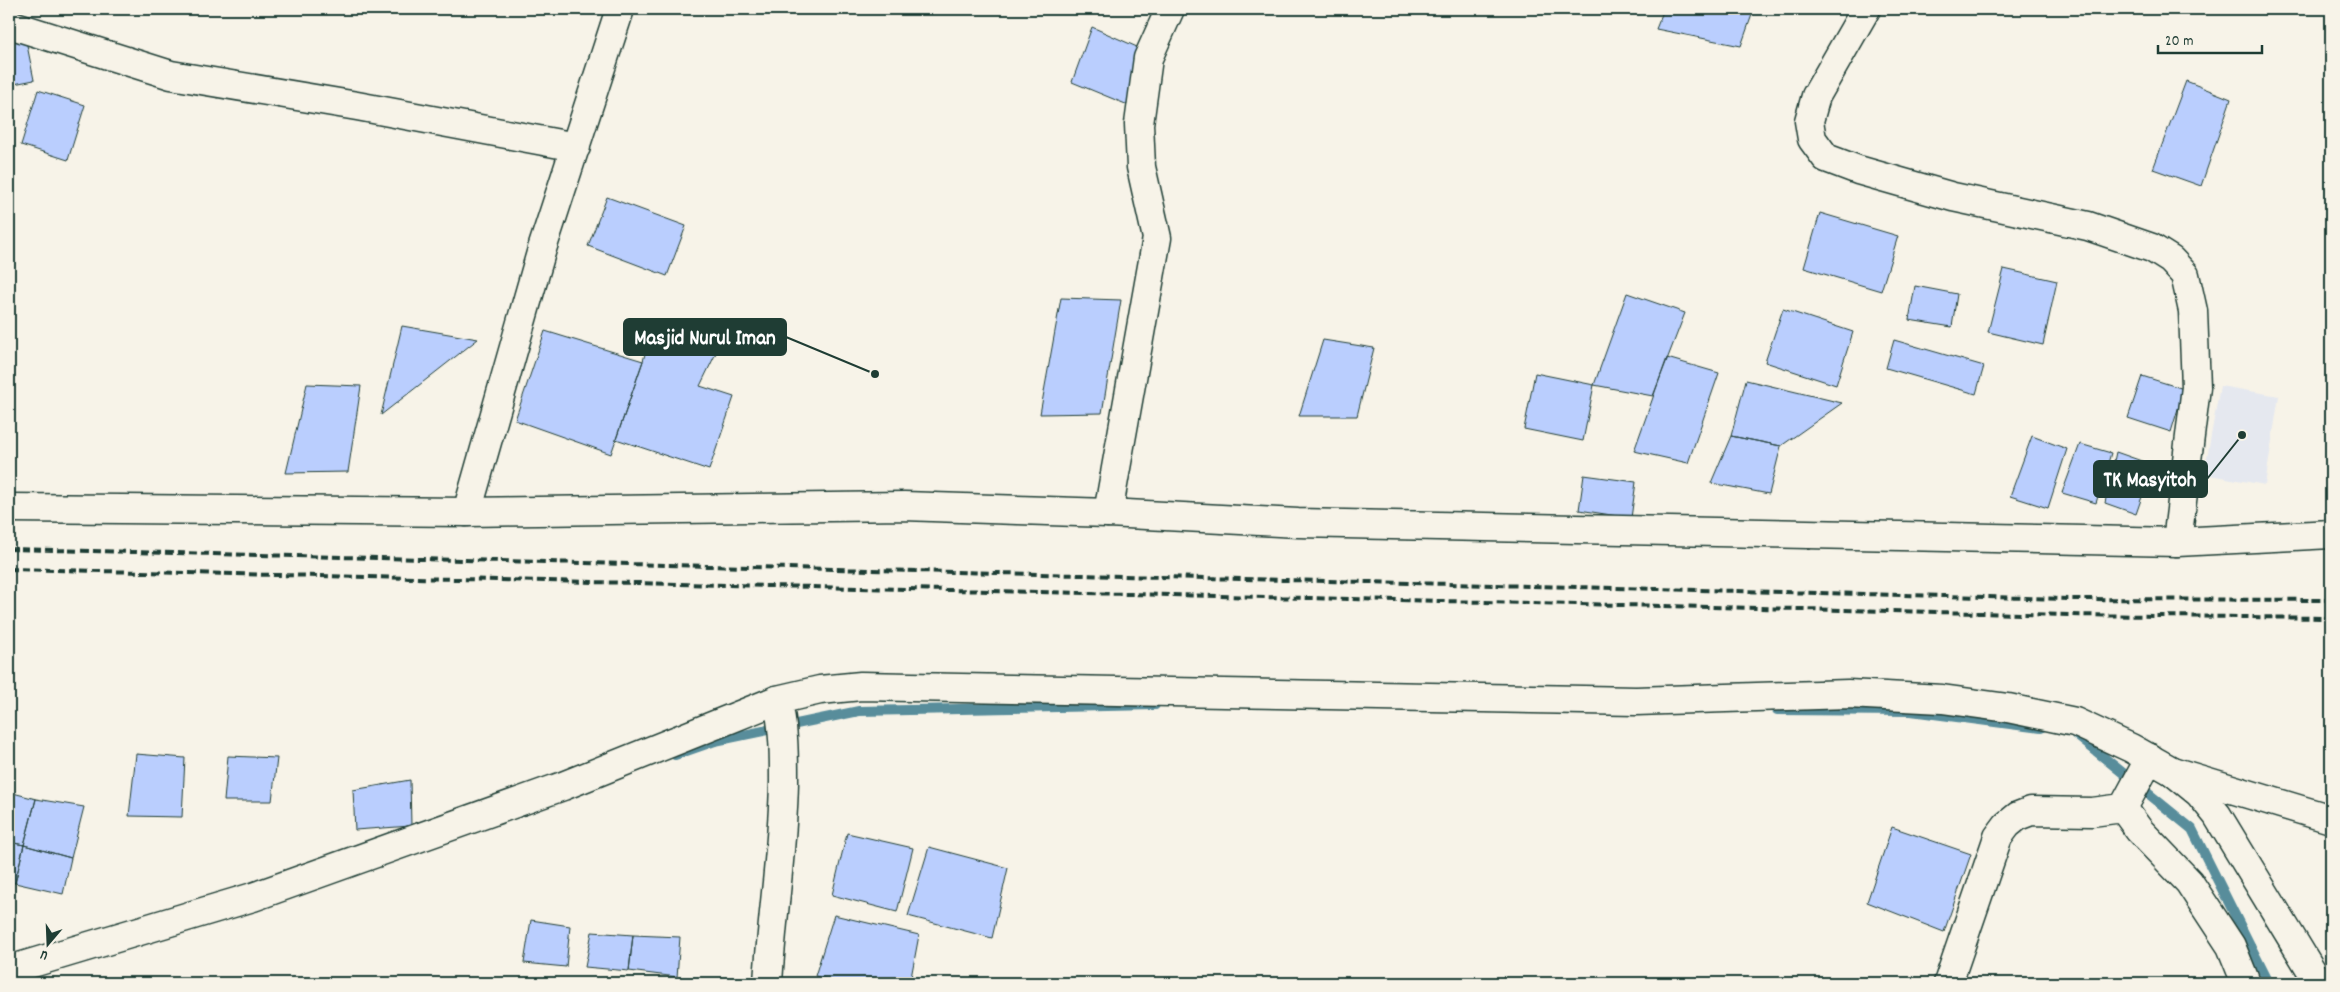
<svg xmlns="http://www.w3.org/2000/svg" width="2340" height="992" font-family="Dekko,sans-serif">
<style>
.built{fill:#e5e8ef}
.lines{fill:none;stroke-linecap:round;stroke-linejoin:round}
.stream{stroke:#588d9b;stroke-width:10}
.building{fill:#bacefe;stroke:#1f3d34}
.minor-casing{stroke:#1f3d34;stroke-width:31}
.tertiary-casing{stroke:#1f3d34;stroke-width:31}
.minor{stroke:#f7f3e8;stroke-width:28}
.tertiary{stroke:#f7f3e8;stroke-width:28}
.rail{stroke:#1f3d34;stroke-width:4;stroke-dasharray:8 4;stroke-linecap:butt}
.leader{fill:none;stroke:#1f3d34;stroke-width:2}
.callout-dot{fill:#1f3d34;stroke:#f7f3e8;stroke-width:2}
.callout{fill:#1f3d34;stroke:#1f3d34;stroke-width:2}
.callout-label{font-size:21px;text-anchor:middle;font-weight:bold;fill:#fff}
</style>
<rect width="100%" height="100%" fill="#f7f3e8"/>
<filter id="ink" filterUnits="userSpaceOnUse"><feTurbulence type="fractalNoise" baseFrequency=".02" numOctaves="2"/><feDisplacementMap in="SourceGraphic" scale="10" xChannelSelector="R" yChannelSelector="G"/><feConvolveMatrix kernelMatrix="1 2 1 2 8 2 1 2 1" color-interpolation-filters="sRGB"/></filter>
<g filter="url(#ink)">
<path class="built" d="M2220 386 2279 396 2265 485 2204 474Z"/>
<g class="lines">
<path class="stream" d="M1777 710 1911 711 2041 728
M2075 734 2192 829 2269 983
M675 755 715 741 859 711 1155 705"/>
</g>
<path class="building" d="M1664 9H1754L1741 46 1656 29Z
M1092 27 1146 51 1128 105 1072 82Z
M24 30 34 80 9 85V34Z
M2186 81 2231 99 2201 186 2153 169Z
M38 90 85 105 68 160 21 145Z
M607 197 686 226 667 276 588 246Z
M1820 213 1898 236 1881 291 1804 268Z
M2004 269 2057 281 2043 345 1988 332Z
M1915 286 1957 294 1952 327 1909 320Z
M1627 293 1685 313 1653 396 1594 385Z
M1061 298 1121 300 1102 413 1040 414Z
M1783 309 1853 332 1836 385 1765 362Z
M402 326 478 339 381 415Z
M652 330 717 351 700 386 734 397 709 470 616 439 643 361Z
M545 331 643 361 611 454 515 420Z
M1323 340 1374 348 1357 416H1299Z
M1894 340 1984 366 1976 394 1886 368Z
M1667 358 1719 373 1688 463 1634 451Z
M1535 373 1594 385 1583 441 1524 429Z
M2142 376 2184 389 2171 432 2128 418Z
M1746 380 1842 403 1781 446 1731 436Z
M307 384 361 386 348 472 286 473Z
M1731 436 1781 446 1769 494 1711 483Z
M2032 436 2067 449 2048 508 2010 496Z
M2080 444 2111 453 2096 503 2062 493Z
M2116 452 2153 465 2136 514 2105 503Z
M1584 475 1636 482 1631 518 1579 510Z
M136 754 185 758 182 817 129 816Z
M228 756 277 758 272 801H224Z
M410 780 411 826 355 830 353 790Z
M9 792 36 799 24 845 9 842Z
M36 799 84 807 71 858 24 845Z
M1892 827 1971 854 1944 932 1867 902Z
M847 833 913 848 897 912 832 895Z
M9 842 24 845 15 883 9 882Z
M24 845 71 858 63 894 15 883Z
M929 847 1008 868 992 938 908 916Z
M834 915 919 935 910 983H844L815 976Z
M531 920 570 926 566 967 524 963Z
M592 932 633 935 629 971 585 967Z
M633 935 680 937 677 977 629 971Z"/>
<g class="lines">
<g class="minor-casing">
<path id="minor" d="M1866 9 1816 96 1809 121 1812 139 1826 158 1858 170 1953 197 2088 226 2152 248 2171 260 2185 275 2193 311 2196 387 2177 542
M9 24 171 75 357 106 576 147
M467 512 542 249 620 9
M1108 513 1157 238 1141 167 1139 124 1148 58 1170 9
M2172 771 2331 819
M2123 808 2139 830 2189 882 2231 946 2246 983
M768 983C772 915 783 848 784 781 784 755 784 725 777 700
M1948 983 1998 837 2007 825 2018 816 2031 811 2092 812 2123 808 2150 758"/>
</g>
<g class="tertiary-casing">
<path id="tertiary" d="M9 508 467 512 904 506 1108 513 1298 523 2177 542 2331 534
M9 970 253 897 563 786 777 700 820 690 861 686 1636 701 1848 694 1942 699 2008 708 2075 722 2131 748 2172 771 2199 793 2217 815 2319 983"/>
</g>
<use href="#minor" class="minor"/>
<use href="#tertiary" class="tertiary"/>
<path class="rail" d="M9 549 2068 599 2331 600
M9 569 2069 615 2331 618"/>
</g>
</g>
<path class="leader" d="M875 374L786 337M2242 435L2207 479"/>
<g class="callout-dot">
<circle cx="875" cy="374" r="5"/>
<circle cx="2242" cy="435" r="5"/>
</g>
<g class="callout">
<rect x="624" y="319" width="162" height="36" rx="5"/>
<rect x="2094" y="461" width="113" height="36" rx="5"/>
</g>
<g class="callout-label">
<text x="705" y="344">Masjid Nurul Iman</text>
<text x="2150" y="486">TK Masyitoh</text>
</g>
<rect width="2340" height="992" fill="none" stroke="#f7f3e8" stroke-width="30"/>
<rect x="15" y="15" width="2310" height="962" fill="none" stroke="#1f3d34" stroke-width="2" filter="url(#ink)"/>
<g transform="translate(48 944) rotate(199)" stroke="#f7f3e8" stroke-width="4" paint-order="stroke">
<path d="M0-4L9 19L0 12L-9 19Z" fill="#1f3d34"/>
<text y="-8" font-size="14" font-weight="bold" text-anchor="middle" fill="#1f3d34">U</text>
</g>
<path d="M2158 45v8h104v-8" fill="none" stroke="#1f3d34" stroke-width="2.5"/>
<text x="2165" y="45" font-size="15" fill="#1f3d34" stroke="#f7f3e8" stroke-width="4" paint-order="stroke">20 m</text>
</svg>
